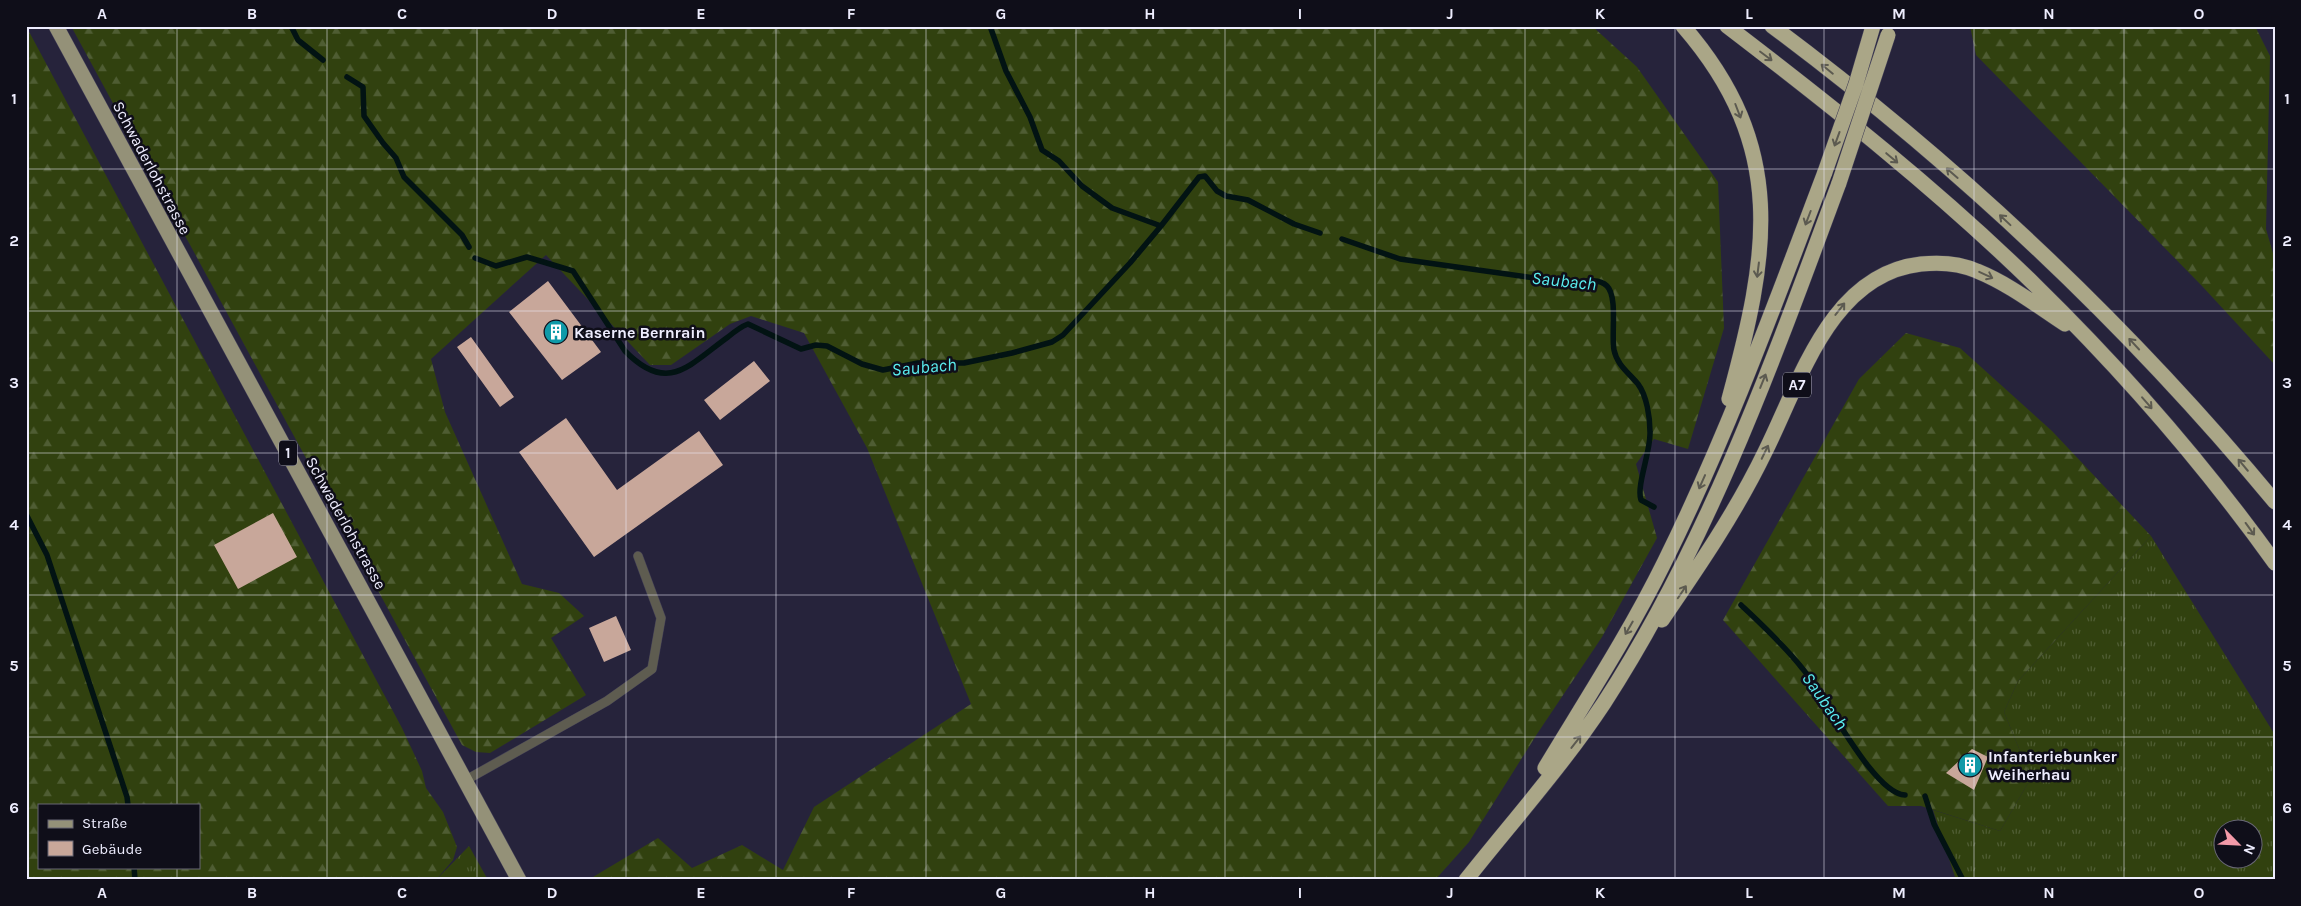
<svg xmlns="http://www.w3.org/2000/svg" width="2301" height="906" font-family="Karla,sans-serif">
<style>
.grass{fill:url(#grass-tufts);fill-rule:evenodd}
.forest{fill:url(#forest-firs);fill-rule:evenodd}
.lines{fill:none;stroke-linecap:round;stroke-linejoin:round}
.stream{stroke:#021313;stroke-width:5.5}
.building{fill:#c8a79a}
.lane-casing{stroke:#423f56;stroke-width:10}
.primary-casing{stroke:#423f56;stroke-width:16}
.highway-casing{stroke:#423f56;stroke-width:16}
.lane{stroke:#5e5c50;stroke-width:9}
.primary{stroke:#949178;stroke-width:15}
.highway{stroke:#aaa687;stroke-width:15}
.highway-bridge-casing{stroke:#423f56;stroke-width:16;stroke-linecap:butt}
.highway-bridge{stroke:#aaa687;stroke-width:15}
.oneway{stroke:#5c5a50}
.grid{fill:none;stroke:#eeedfe;stroke-width:1;stroke-opacity:0.55}
.labels{text-anchor:middle;dominant-baseline:central;stroke-width:5;stroke-linejoin:round;paint-order:stroke}
.shield{fill:#0f0e19;stroke:#abaab9;stroke-width:1}
.shield-label{font-size:15px;font-weight:bold;fill:#eeedfe}
.street-label{font-size:16px;fill:#eeedfe;stroke:#0f0e19}
.poi-label{font-size:16px;font-weight:bold;fill:#eeedfe;stroke:#0f0e19;text-anchor:start}
.water-label{font-size:18px;font-style:italic;fill:#5aeef0;stroke:#0f0e19}
.neatline{fill:none;stroke:#eeedfe;stroke-width:2}
.grid-label{font-size:16px;text-anchor:middle;font-weight:bold;fill:#eeedfe}
</style>
<defs>
<pattern id="grass-tufts" width="24" height="20" patternUnits="userSpaceOnUse" patternTransform="scale(1.25)"><rect width="24" height="20" fill="#31410f"/><path d="M3 7l-1-3M5 7V3M7 7l1-3M15 17l-1-3M17 17v-4M19 17l1-3" fill="none" stroke="#4f5d33"/></pattern>
<pattern id="forest-firs" width="22" height="20" patternUnits="userSpaceOnUse" patternTransform="scale(1.25)"><rect width="22" height="20" fill="#31410f"/><path d="M5 1l3.5 6h-7zM16 11l3.5 6h-7z" fill="#4f5d33"/></pattern>
</defs>
<rect width="100%" height="100%" fill="#26233b"/>
<path class="grass" d="M2151 536 2275 735V880H1956L1933 810 2000 831 2031 778 2004 712 2018 681ZM2224 828H2254V858H2224Z
M469 846 488 880H436Z"/>
<path class="forest" d="M26 26 402 728 422 771 426 788 443 812 457 847 453 860 436 880H26ZM39 805H199V867H39Z
M71 26H1592L1637 67 1718 182 1724 328 1688 449 1654 439 1636 464 1657 538 1602 637 1537 734 1469 842 1435 880H588L658 838 692 868 742 845 783 870 814 807 971 704 867 448 804 333 751 316 730 324 671 365H650L546 255 431 359 445 412 522 584 559 593 584 616 551 638 586 695 490 753 476 752 462 745Z
M1970 26H2255L2270 56 2266 229 2275 260V365L2202 286 1976 55Z
M1906 333 1960 348 2052 431 2151 536 2018 681 2004 712 2031 778 2000 831 1921 806H1888L1723 620 1859 379Z"/>
<g class="lines">
<path class="stream" d="M291 26 298 40 323 60
M990 26 1006 71 1030 117 1042 150 1059 161 1082 186 1112 208 1161 226 1199 177 1205 176 1217 191 1226 196 1248 200 1294 224 1320 233
M347 77 363 87 364 116 383 143 396 158 404 177 462 235 469 247
M1342 239 1400 259 1570 283C1581 282 1598 277 1607 286 1618 297 1611 335 1614 350 1617 365 1629 373 1638 384 1647 396 1650 418 1650 432 1651 451 1636 486 1641 500L1654 507
M475 258 496 266 527 257 573 271 625 351C668 395 689 365 728 337 734 332 740 327 748 324L801 349 816 345 827 346 862 364 883 370 918 363H964L1012 353 1052 342 1063 335 1130 263 1161 226
M26 514 47 555 127 797 128 805
M1741 605C1762 625 1784 645 1802 668 1824 693 1873 794 1905 795
M1925 796 1934 824 1963 880
M134 867 135 880"/>
</g>
<path class="building" d="M548 281 601 352 562 380 509 312Z
M471 337 514 397 500 407 457 347Z
M754 361 770 381 720 420 704 400Z
M566 418 617 490 699 431 723 465 594 557 519 452Z
M273 513 297 557 238 589 214 545Z
M616 616 631 650 604 662 589 628Z
M1972 749 1988 757 1974 790 1946 773Z"/>
<g class="lines">
<g class="lane-casing">
<path id="lane" d="M466 780 607 701 652 669 661 618 638 556"/>
</g>
<g class="primary-casing">
<path id="primary" d="M56 26 519 880"/>
</g>
<g class="highway-casing">
<path id="highway" d="M1683 26C1789 148 1768 255 1729 399
M1727 26C1833 107 1939 191 2035 285 2123 371 2203 463 2275 563
M1772 26C1957 164 2128 325 2275 502
M1662 620C1699 566 1736 512 1765 452 1800 382 1830 274 1921 264 1940 262 1959 263 1977 271 2009 284 2036 305 2065 324
M1545 768C1586 700 1629 634 1664 563 1727 436 1775 304 1825 172
M1466 880C1512 822 1563 765 1604 703 1708 543 1773 361 1839 183"/>
</g>
<use href="#lane" class="lane"/>
<use href="#primary" class="primary"/>
<use href="#highway" class="highway"/>
<g class="highway-bridge-casing">
<path id="highway-bridge" d="M1825 172 1856 84 1873 26
M1839 183 1888 35"/>
</g>
<use href="#highway-bridge" class="highway-bridge"/>
</g>
<defs><path id="oneway-shaft" d="M-6 0H5M1.5-3L5.5 0L1.5 3" fill="none" stroke-width="1.6" stroke-linecap="round" stroke-linejoin="round" transform="scale(1.25)"/></defs>
<g class="oneway">
<use href="#oneway-shaft" transform="translate(1766 56) rotate(37)"/>
<use href="#oneway-shaft" transform="translate(1827 69) rotate(-141)"/>
<use href="#oneway-shaft" transform="translate(1738 111) rotate(69)"/>
<use href="#oneway-shaft" transform="translate(1837 139) rotate(110)"/>
<use href="#oneway-shaft" transform="translate(1892 158) rotate(40)"/>
<use href="#oneway-shaft" transform="translate(1952 173) rotate(-139)"/>
<use href="#oneway-shaft" transform="translate(1808 218) rotate(111)"/>
<use href="#oneway-shaft" transform="translate(2005 220) rotate(-137)"/>
<use href="#oneway-shaft" transform="translate(1758 270) rotate(97)"/>
<use href="#oneway-shaft" transform="translate(1986 275) rotate(25)"/>
<use href="#oneway-shaft" transform="translate(1840 309) rotate(-52)"/>
<use href="#oneway-shaft" transform="translate(2134 344) rotate(-133)"/>
<use href="#oneway-shaft" transform="translate(1763 381) rotate(-68)"/>
<use href="#oneway-shaft" transform="translate(2147 403) rotate(49)"/>
<use href="#oneway-shaft" transform="translate(1765 452) rotate(-64)"/>
<use href="#oneway-shaft" transform="translate(2243 465) rotate(-130)"/>
<use href="#oneway-shaft" transform="translate(1702 482) rotate(114)"/>
<use href="#oneway-shaft" transform="translate(2250 529) rotate(54)"/>
<use href="#oneway-shaft" transform="translate(1682 592) rotate(-56)"/>
<use href="#oneway-shaft" transform="translate(1629 628) rotate(120)"/>
<use href="#oneway-shaft" transform="translate(1576 742) rotate(-52)"/>
</g>
<path class="grid" d="M177 26V805M327 26V880M477 26V880M626 26V880M776 26V880M926 26V880M1076 26V880M1225 26V880M1375 26V880M1525 26V880M1675 26V880M1824 26V880M1974 26V880M2124 26V880M26 169H2275M26 311H2275M26 453H2275M26 595H2275M26 737H2275M177 867V880"/>
<defs>
<g id="building-disc" transform="scale(1.25)"><circle r="9.5" fill="#0f9aa8" stroke="#0f0e19"/><path d="M-4-6H4V6H1V3H-1V6H-4ZM-2.5-4.3h1.7v1.8h-1.7ZM.8-4.3h1.7v1.8H.8ZM-2.5-1h1.7V.8h-1.7ZM.8-1h1.7V.8H.8Z" fill="#fff"/></g>
</defs>
<g fill-rule="evenodd">
<use href="#building-disc" x="556" y="332"/>
<use href="#building-disc" x="1970" y="765"/>
</g>
<g class="labels">
<g class="shield">
<rect x="1783" y="372.5" width="28" height="25" rx="4"/>
<rect x="279" y="440.5" width="18" height="25" rx="4"/>
</g>
<g class="shield-label">
<text x="1797" y="385">A7</text>
<text x="288" y="453">1</text>
</g>
<g class="street-label">
<text transform="translate(152 168) rotate(62)">Schwaderlohstrasse</text>
<text transform="translate(346 523) rotate(61)">Schwaderlohstrasse</text>
</g>
<g class="poi-label">
<text x="574" y="332">Kaserne Bernrain</text>
<text x="1988" y="756">Infanteriebunker<tspan x="1988" dy="18">Weiherhau</tspan></text>
</g>
<g class="water-label">
<text transform="translate(1564 281) rotate(6)">Saubach</text>
<text transform="translate(924 367) rotate(-5)">Saubach</text>
<text transform="translate(1825 701) rotate(55)">Saubach</text>
</g>
</g>
<rect width="2301" height="906" fill="none" stroke="#0f0e19" stroke-width="55"/>
<rect x="38" y="804" width="162" height="65" fill="#0f0e19" stroke="#686775"/>
<rect x="48" y="820" width="25" height="8" fill="#949178" stroke="#686775"/>
<text x="82" y="828" font-size="15" fill="#eeedfe">Straße</text>
<rect x="48" y="841" width="25" height="15" fill="#c8a79a" stroke="#686775"/>
<text x="82" y="854" font-size="15" fill="#eeedfe">Gebäude</text>
<g transform="translate(2238 844) rotate(114)"><circle r="24" fill="#0f0e19" stroke="#686775"/>
<path d="M0-4L9 19L0 12L-9 19Z" fill="#f39aa8"/>
<text y="-8" font-size="14" font-weight="bold" text-anchor="middle" fill="#eeedfe">N</text>
</g>
<rect x="28" y="28" width="2246" height="850" class="neatline"/>
<g class="grid-label">
<text x="102" y="19">A</text>
<text x="252" y="19">B</text>
<text x="402" y="19">C</text>
<text x="552" y="19">D</text>
<text x="701" y="19">E</text>
<text x="851" y="19">F</text>
<text x="1001" y="19">G</text>
<text x="1150" y="19">H</text>
<text x="1300" y="19">I</text>
<text x="1450" y="19">J</text>
<text x="1600" y="19">K</text>
<text x="1749" y="19">L</text>
<text x="1899" y="19">M</text>
<text x="2049" y="19">N</text>
<text x="2199" y="19">O</text>
<text x="14" y="104">1</text>
<text x="2287" y="104">1</text>
<text x="14" y="246">2</text>
<text x="2287" y="246">2</text>
<text x="14" y="388">3</text>
<text x="2287" y="388">3</text>
<text x="14" y="530">4</text>
<text x="2287" y="530">4</text>
<text x="14" y="671">5</text>
<text x="2287" y="671">5</text>
<text x="14" y="813">6</text>
<text x="2287" y="813">6</text>
<text x="102" y="898">A</text>
<text x="252" y="898">B</text>
<text x="402" y="898">C</text>
<text x="552" y="898">D</text>
<text x="701" y="898">E</text>
<text x="851" y="898">F</text>
<text x="1001" y="898">G</text>
<text x="1150" y="898">H</text>
<text x="1300" y="898">I</text>
<text x="1450" y="898">J</text>
<text x="1600" y="898">K</text>
<text x="1749" y="898">L</text>
<text x="1899" y="898">M</text>
<text x="2049" y="898">N</text>
<text x="2199" y="898">O</text>
</g>
</svg>
